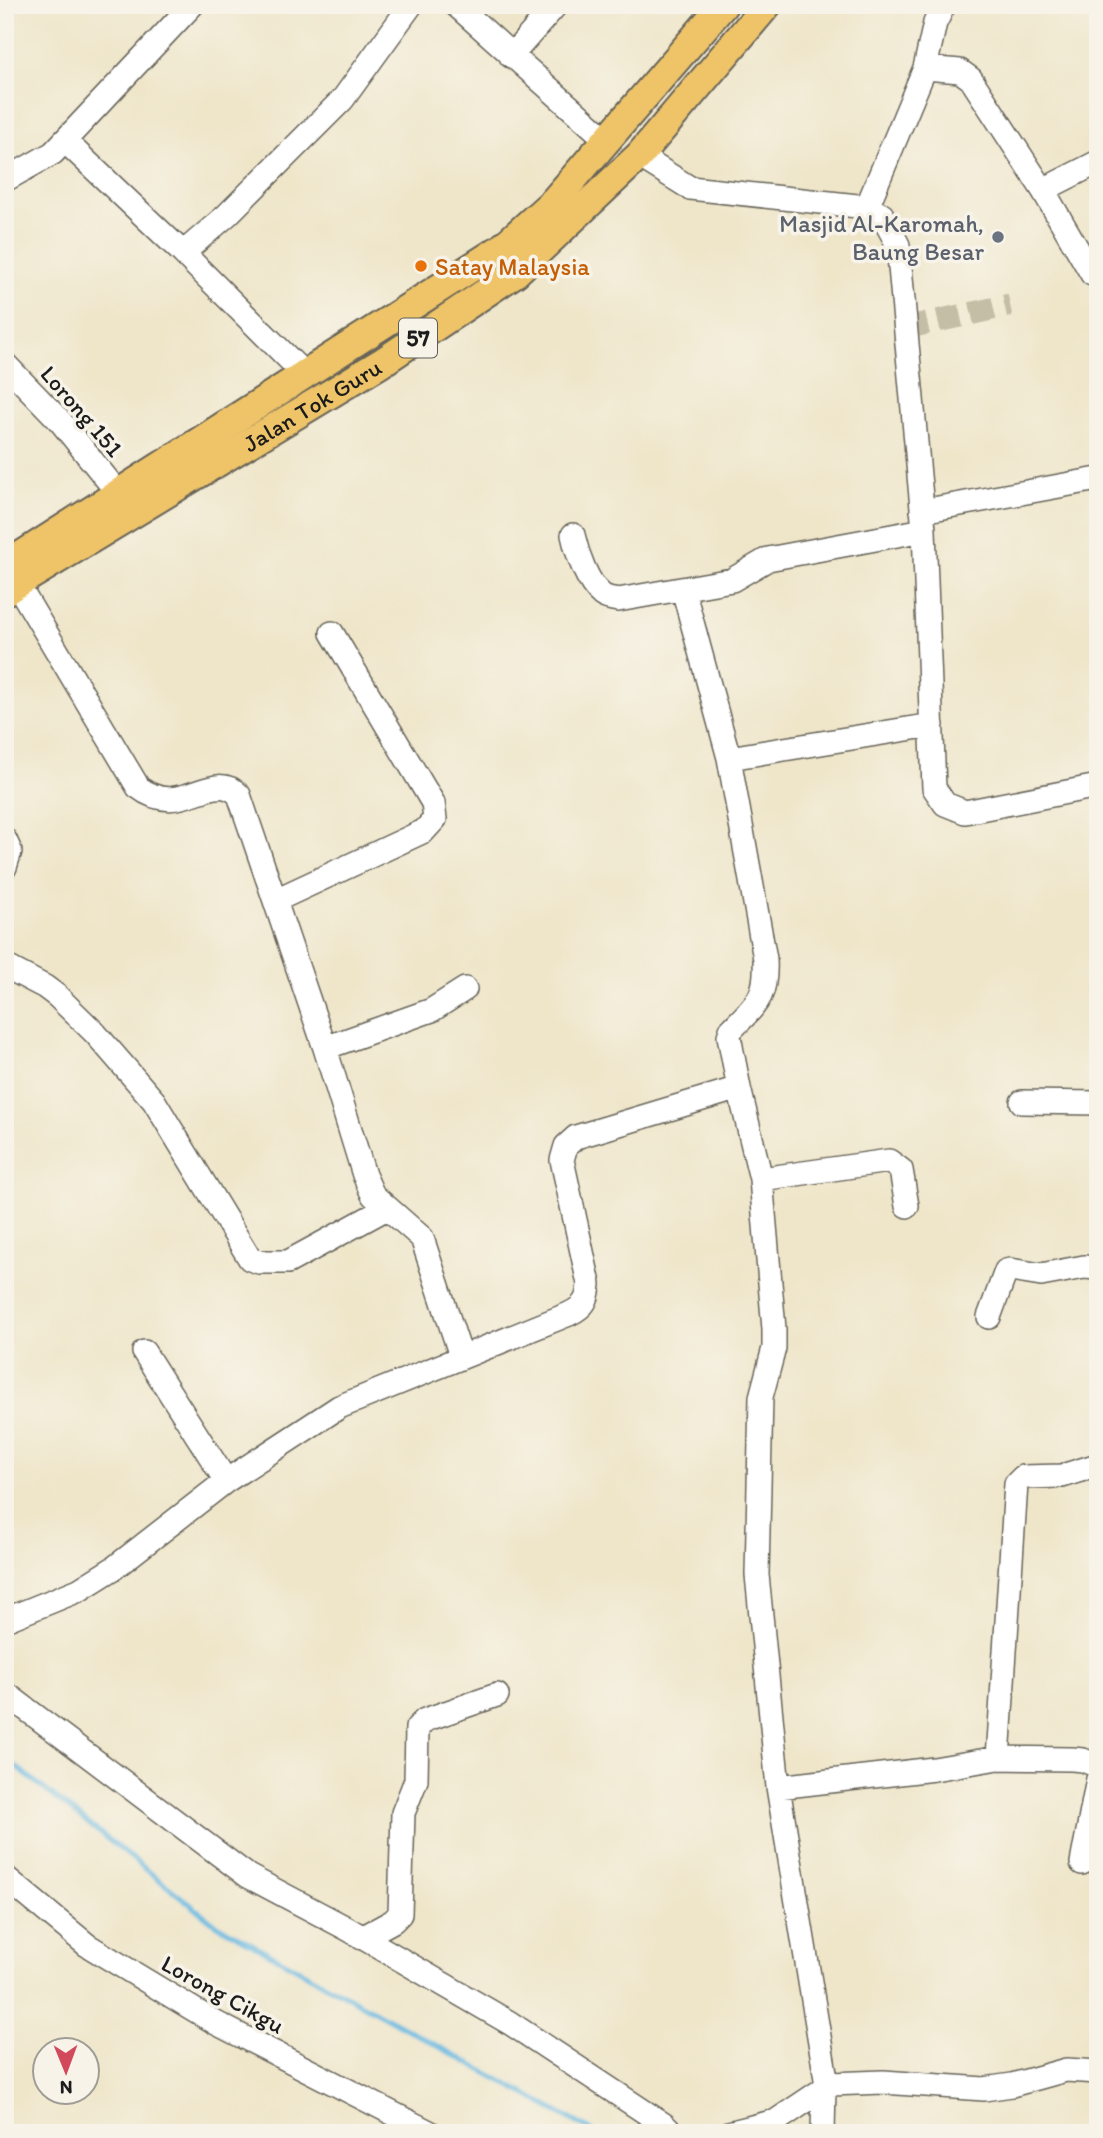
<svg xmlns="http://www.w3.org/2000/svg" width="1103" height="2138" font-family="Itim,sans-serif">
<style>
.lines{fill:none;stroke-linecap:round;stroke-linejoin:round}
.stream{stroke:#65b8e1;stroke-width:5}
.minor-tunnel{stroke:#c5bea7;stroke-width:23;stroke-dasharray:23 11;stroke-linecap:butt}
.minor-casing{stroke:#666359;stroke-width:26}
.major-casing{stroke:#666359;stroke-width:32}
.minor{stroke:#fff;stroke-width:23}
.major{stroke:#efc469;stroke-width:28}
.worship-dot{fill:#6b7280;stroke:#f7f3e8;stroke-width:2.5}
.food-dot{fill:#e8710a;stroke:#f7f3e8;stroke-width:2.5}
.labels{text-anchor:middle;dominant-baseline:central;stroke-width:7;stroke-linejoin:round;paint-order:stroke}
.shield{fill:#f7f3e8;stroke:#5e5c59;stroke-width:2}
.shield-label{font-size:23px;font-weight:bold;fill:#1c1c1c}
.worship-label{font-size:24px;fill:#5b616d;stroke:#f7f3e8;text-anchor:end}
.food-label{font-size:24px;fill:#c56008;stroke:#f7f3e8;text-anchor:start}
.street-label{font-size:24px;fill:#1c1c1c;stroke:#f7f3e8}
</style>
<rect width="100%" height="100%" fill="#f7f3e8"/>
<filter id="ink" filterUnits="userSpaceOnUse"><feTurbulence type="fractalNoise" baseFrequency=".0143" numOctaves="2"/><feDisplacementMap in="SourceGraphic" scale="14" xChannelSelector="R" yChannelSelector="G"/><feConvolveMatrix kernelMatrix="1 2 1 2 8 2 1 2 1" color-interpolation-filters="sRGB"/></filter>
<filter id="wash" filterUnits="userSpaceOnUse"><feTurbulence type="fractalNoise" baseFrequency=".00686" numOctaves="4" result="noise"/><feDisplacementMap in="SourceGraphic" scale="28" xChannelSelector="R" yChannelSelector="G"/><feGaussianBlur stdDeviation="1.57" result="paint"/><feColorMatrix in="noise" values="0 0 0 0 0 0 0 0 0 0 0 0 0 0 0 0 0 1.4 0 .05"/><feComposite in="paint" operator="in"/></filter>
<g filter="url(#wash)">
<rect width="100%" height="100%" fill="#efe6ca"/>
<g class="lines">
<path class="stream" d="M5 1758 214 1923 596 2133"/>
</g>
</g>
<g filter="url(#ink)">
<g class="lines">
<path class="minor-tunnel" d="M905 328 1010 305"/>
<g class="minor-casing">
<path id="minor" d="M456 5 607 140
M511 56 556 5
M925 68 960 71 971 79 1043 190 1092 274H1098
M65 141 183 253
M5 180 53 153 192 5
M1043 190 1098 162
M867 207 925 68 935 23 944 5
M5 364 61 422 118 493
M304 374 183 253 227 215 343 99 411 5
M922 511 1098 479
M924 530 934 788 945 804 965 812 1098 786
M573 535C577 553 587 583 602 595 606 598 612 599 618 600L732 580 768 559 924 530 898 245 882 215 867 207 690 188 639 156
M17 584 138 787C182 821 211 767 239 795L325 1048 364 1175 373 1195 422 1238 461 1356
M683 589 729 758 765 959C767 998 757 1003 731 1030L729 1036 739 1088 761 1179 774 1329V1348L761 1397 757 1575 778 1787 827 2085
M729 758 932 725
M5 840 10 851 5 867
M276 900 424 831 435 819 433 803 332 633
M5 966 45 987 57 996 95 1033 154 1101 250 1259 259 1262H288L387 1208
M325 1048 432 1010 465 989
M1022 1102 1098 1103
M761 1179 889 1161 901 1170 907 1206
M989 1317 1006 1271 1010 1270 1041 1275 1084 1267 1098 1268
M144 1352 226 1481
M5 1620 79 1590 114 1568 226 1481 339 1407 569 1314C584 1307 588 1300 589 1284L562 1160 566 1146 576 1137 739 1088
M5 1693 248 1876 348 1929 510 2023 663 2124 672 2133
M998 1758 1016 1484 1023 1477 1062 1476 1098 1465
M778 1787 934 1769 998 1758 1072 1759 1083 1760 1098 1766
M1082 1863 1098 1779
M5 1877 87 1945 216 2023 431 2133
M362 1938 393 1921 400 1914 403 1813 416 1780 417 1728 425 1720 497 1695
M728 2133 776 2121 831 2084 883 2082 984 2089 1012 2085 1066 2070 1098 2072
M823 2133 824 2087"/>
</g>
<g class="major-casing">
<g id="major">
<path d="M5 566 502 248 555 200 723 5"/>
<path id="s1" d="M5 591 381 363 515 273 639 156 767 5"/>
</g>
</g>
<use href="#minor" class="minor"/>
<use href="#major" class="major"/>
</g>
</g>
<circle class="worship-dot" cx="998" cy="237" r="7"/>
<circle class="food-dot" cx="421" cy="266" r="7"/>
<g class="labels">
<rect class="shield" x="399" y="318.5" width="38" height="39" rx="5"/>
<g class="shield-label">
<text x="418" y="338">57</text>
</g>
<g class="worship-label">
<text x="984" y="223">Masjid Al-Karomah,<tspan x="984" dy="28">Baung Besar</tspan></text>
</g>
<g class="food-label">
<text x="435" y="266">Satay Malaysia</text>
</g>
<g class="street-label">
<text stroke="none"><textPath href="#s1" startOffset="359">Jalan Tok Guru</textPath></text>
<text transform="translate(82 411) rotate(49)">Lorong 151</text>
<text transform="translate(223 1994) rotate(29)">Lorong Cikgu</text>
</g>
</g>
<rect width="1103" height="2138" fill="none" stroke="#f7f3e8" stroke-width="28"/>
<g transform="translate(66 2071) rotate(179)"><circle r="33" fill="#f7f3e8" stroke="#9f9d96" stroke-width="2"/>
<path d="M0-5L12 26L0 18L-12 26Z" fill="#d1495b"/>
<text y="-10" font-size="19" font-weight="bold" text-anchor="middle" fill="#1c1c1c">N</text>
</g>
</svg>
